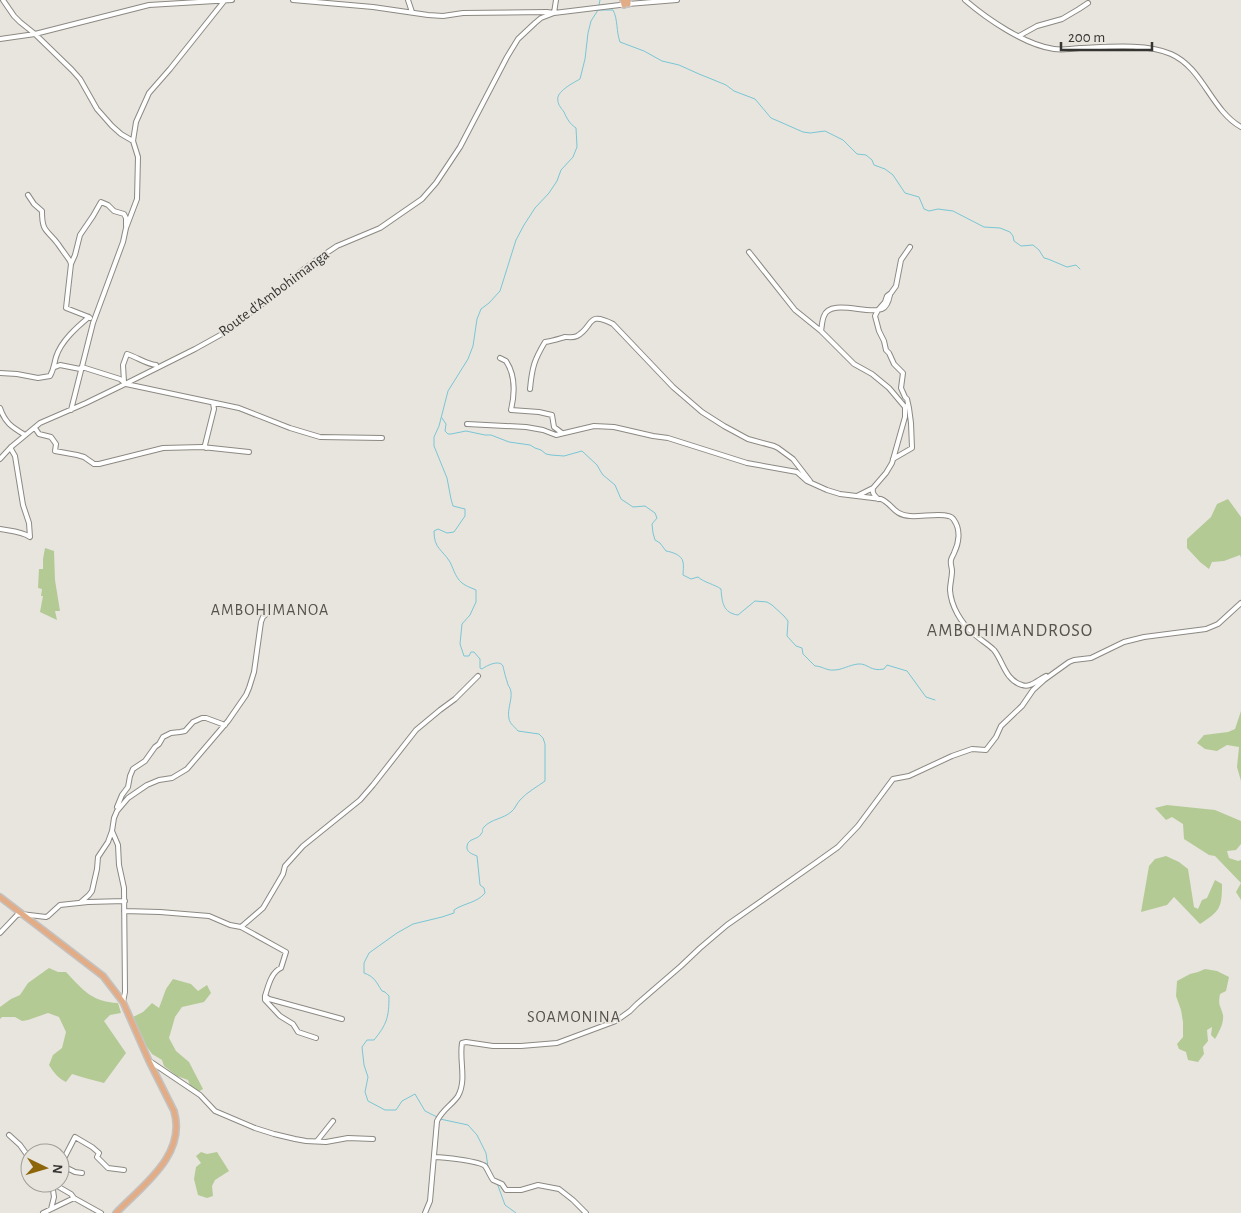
<svg xmlns="http://www.w3.org/2000/svg" width="1241" height="1213" font-family="'Alegreya Sans',sans-serif">
<style>
.green{fill:#b3ca95}
.lines{fill:none;stroke-linecap:round;stroke-linejoin:round}
.stream{stroke:#79c6d5;stroke-width:1}
.minor-casing{stroke:#8c8983;stroke-width:6}
.major-casing{stroke:#c3c2c2;stroke-width:8}
.minor{stroke:#fff;stroke-width:4}
.major{stroke:#e2ad86;stroke-width:5}
.labels{text-anchor:middle;dominant-baseline:central;stroke-width:4;stroke-linejoin:round;paint-order:stroke}
.street-label{font-size:15px;fill:#363532;stroke:#e8e5de}
.neighbourhood-label{font-size:16px;letter-spacing:1px;fill:#56534d;stroke:#e8e5de}
.quarter-label{font-size:18px;letter-spacing:1px;fill:#56534d;stroke:#e8e5de}
</style>
<rect width="100%" height="100%" fill="#e8e5de"/>
<path class="green" d="M1228 499 1241 517V558L1240 555 1224 561 1212 562 1209 569 1200 562 1187 548V539L1211 517 1217 504Z
M45 548 54 551 55 580 60 611H55L57 620 40 612 43 596H41L42 589 38 588 39 569H43V559Z
M1241 711V781L1237 767 1239 747 1227 745 1217 751 1205 749 1197 743 1204 735 1228 732 1235 729Z
M1167 805 1215 810 1241 821V844L1236 850 1227 851 1229 858 1238 861 1241 860V900L1236 892 1241 883 1215 856 1209 855 1184 839 1183 824 1172 817 1166 820 1155 808Z
M1166 856 1179 862 1188 869 1194 907 1198 909 1202 900 1207 898 1215 880 1222 884C1222 908 1220 911 1200 924L1174 897 1167 905 1141 912 1149 866 1155 859Z
M49 968 58 972H66C83 990 92 1002 118 1003L121 1013 110 1015 104 1021 126 1053 104 1083 85 1078 72 1074 66 1082C58 1078 54 1073 49 1065L53 1055 62 1048 66 1032 59 1017 48 1013 28 1020 22 1021 15 1017H2L0 1019V1007L11 999 20 995 28 983Z
M1205 969 1217 971 1229 977 1226 991 1220 994C1218 1006 1220 1004 1223 1015 1224 1023 1219 1032 1215 1039L1211 1035 1212 1027 1207 1030 1208 1041 1203 1047 1204 1054 1198 1062 1188 1060 1186 1052 1179 1049 1177 1044 1183 1037V1022L1181 1010 1176 996 1177 981 1190 974 1198 972Z
M173 979 191 984 198 991 207 985 211 993 204 1002 182 1007 175 1017 169 1038 176 1051 189 1062 203 1089 198 1092 191 1088 188 1080 177 1076 164 1066 162 1060 152 1054 147 1047 133 1017 143 1012 152 1003 159 1008 166 989Z
M201 1152 207 1154 217 1152 229 1171 215 1180 212 1186 213 1196 207 1198 198 1195 194 1179 196 1167 201 1163 196 1156Z"/>
<g class="lines">
<path class="stream" d="M598 10H613C618 19 616 31 620 42L644 51 662 61 679 65 699 74 709 78 726 85 734 91 755 99 771 118 778 121 803 132 810 133 825 131 843 140 857 154 866 155 872 160 874 165 885 169 893 175 905 193 919 197 924 209 929 211 938 209 953 211 984 227 1000 228 1010 232 1013 236 1014 241 1021 246 1033 245 1039 250 1044 258 1048 259 1067 267 1076 265 1080 269
M442 418 446 424 445 431 448 434H451L466 431 485 435H491L509 442 530 445 535 448 541 450 546 454 551 455 564 456 582 451 597 465 601 472 603 475 615 485 621 499 633 507 645 506 655 513 657 518 652 524 653 533 655 540 660 543 666 551C672 552 682 555 683 562 684 566 683 571 683 575L691 579 698 577C705 583 714 584 721 589 722 602 723 613 738 615L755 601 767 602 772 605 784 616 788 621 787 636 796 646 802 648 803 654 815 666C822 666 827 671 834 670 842 670 849 665 858 664 868 663 870 672 884 669L887 665 907 671 926 697 935 700
M437 1117 425 1111 415 1094 402 1101 396 1110H385L368 1101 365 1092 368 1077 364 1065 362 1047 367 1040H374C387 1024 389 1017 389 996L385 992 382 991C376 982 375 977 364 973V963L369 953 397 933 413 924 442 917 454 913V910C464 903 477 903 485 893L484 888 480 885 477 856C472 854 466 852 467 846 468 838 478 840 481 834 485 829 480 832 484 827 491 819 503 819 511 812 515 809 517 803 520 800 527 792 537 787 545 781V744L543 738 539 734 518 731C515 727 510 724 509 719 507 709 512 701 511 692 511 688 507 685 507 681 506 679 503 667 503 666 499 659 486 666 482 669L480 668V659L474 652H471L469 656H464L460 644 462 624 470 615 476 602V590C472 588 468 587 465 585 456 580 454 570 450 562 442 549 434 549 434 531L438 529 447 533 454 532 465 516V509L453 506 451 499 447 478 434 446V437L439 426 448 391 468 359 473 346 477 319 481 309 489 303 500 291 516 240 524 225 535 208 549 193 557 181 561 170 573 157 577 147 576 128C570 124 567 119 564 112 562 109 558 105 558 101 555 92 573 83 580 79L585 59 588 33 591 21 598 10 600 0
M440 1119 468 1125 477 1135 486 1153 488 1167
M490 1170 495 1180
M497 1183 505 1205 516 1213"/>
<g class="minor-casing">
<path id="minor" d="M3 0 14 16 20 22 35 34 72 70 80 79 97 109 112 126 121 134 133 141
M293 0 373 7 428 15 443 16 463 13 547 12 554 13 556 0
M408 0 412 12
M965 0C987 19 1025 45 1054 49 1062 50 1072 49 1080 48 1106 47 1147 43 1171 54 1203 68 1211 110 1241 127
M1019 36 1037 26 1062 19 1079 9 1088 3
M0 39 35 34 149 5 232 0
M28 195 34 204 42 211C42 233 47 229 58 244 62 250 66 255 70 261L71 264 66 308 89 317
M749 252 795 310 821 331 854 364 872 374 889 388 905 407
M71 264 75 255 80 235 93 216 101 202 108 205 114 211 124 214 126 218V226
M821 331C822 326 822 320 824 316 830 298 868 315 882 309 887 307 889 300 890 295
M500 358 506 361C516 376 515 393 511 410L539 412 552 415 554 427 562 433
M55 367 60 365 80 369 82 367 120 379 126 384 239 408 290 428 320 437 382 438
M0 373 17 374 38 378 50 376C54 369 54 364 56 357 61 341 77 327 89 317L90 318
M124 382 123 365 127 354C137 357 146 364 156 365
M530 389C532 368 534 360 545 342 552 341 558 339 565 337 569 337 573 338 577 336 594 327 586 310 613 324L673 387 702 412 724 426 748 439 774 446 778 448 793 459 810 481
M0 408C5 423 12 427 25 435
M71 410 93 323 123 242 126 228 137 199 138 157 133 141 136 122 149 93 170 69 225 0
M467 424 526 427 543 430 556 435 594 426 614 427 653 436 668 438 747 463 797 472 807 481 827 490 840 494 881 499C893 504 893 515 910 516 920 517 940 513 948 516 950 516 953 518 954 520 961 530 959 543 954 553 953 556 952 556 951 560 950 564 952 567 952 571 952 577 950 584 950 590 951 606 961 623 973 633 979 639 988 644 994 650 1003 661 1005 680 1022 685 1030 688 1038 680 1046 676
M35 428 39 434 51 437 56 444 55 451 77 455 84 457 94 464H99L163 448 202 447 249 452
M206 448 205 445 214 409 213 403
M0 459 11 447 40 423 86 403 121 386 195 349 222 334 266 301 300 272 319 258 337 246 380 228 422 199 436 183 460 147 507 57 518 39 535 23 541 18 554 13 628 4 677 0
M893 459 912 448 911 423 909 408 907 399 905 397 901 388 903 373 894 364 889 353 886 350 884 341 879 331 875 316 878 310 885 302 887 296 891 293 896 286 901 260 910 247
M857 496 873 488
M878 499C874 495 872 493 873 488L886 473 892 463 905 417V406
M0 529C10 531 21 531 30 537L29 523 23 505 15 456 11 449V447
M117 807 122 795 128 787 130 776 133 769 145 761 155 747 159 744 163 737 171 733 180 732 185 731 193 722 202 718H206L225 725
M81 902 89 895 92 891 97 869 98 857 108 842 112 831
M124 911 160 912 209 916 230 925 241 927 286 952 281 968C271 972 268 987 265 996V1000L280 1016 293 1024 298 1032 316 1038
M241 927 263 908 283 874 285 866 303 846 360 800 373 785 416 730 440 710 455 699 478 676
M0 933 17 915 21 914 46 917 48 916 60 905 88 902 125 901
M265 996 269 999 342 1019
M123 1002 125 992 124 888 119 865 118 845 112 831 114 818 117 811 128 798 147 785 159 780 172 778 187 769 228 721 246 695 249 688 254 672 261 622 263 617 268 613
M151 1062 200 1095 215 1111 255 1128 274 1134 295 1139 306 1141 326 1142 348 1138 373 1139
M9 1135 20 1145 30 1159
M317 1141 333 1121
M434 1157C443 1157 479 1161 485 1166 488 1170 490 1176 493 1180L502 1184 506 1190H521L538 1185 559 1189 573 1200 586 1213
M61 1165 75 1172 82 1173
M60 1166 75 1137 92 1147 99 1153 97 1157 108 1168 124 1170
M52 1183 71 1194 74 1198
M51 1209 54 1197 52 1183
M43 1213 74 1198 101 1213
M425 1213 430 1201 437 1121C443 1109 452 1105 458 1096 467 1080 459 1060 462 1043L466 1042 493 1046H521L557 1043 616 1021 630 1011 637 1004 681 966 700 948 727 925 817 862 838 847 858 826 893 779 909 776 952 756 972 749 986 750 996 737 1001 726 1022 706 1033 690 1044 680 1069 662 1074 660 1091 658 1124 642 1144 637 1206 629 1218 624 1241 603"/>
</g>
<g class="major-casing">
<path id="major" d="M623 0 624 5
M628 0V4
M0 897 103 976 123 1002 149 1061 174 1111C187 1155 142 1186 116 1213"/>
</g>
<use href="#minor" class="minor"/>
<use href="#major" class="major"/>
</g>
<g class="labels">
<g class="street-label">
<text transform="translate(274 293) rotate(-37)">Route d'Ambohimanga</text>
</g>
<g class="neighbourhood-label">
<text x="270" y="610">AMBOHIMANOA</text>
<text x="574" y="1017">SOAMONINA</text>
</g>
<g class="quarter-label">
<text x="1010" y="631">AMBOHIMANDROSO</text>
</g>
</g>
<g transform="translate(45 1168) rotate(95)"><circle r="24" fill="#e8e5de" stroke="#a19f99"/>
<path d="M0-4L9 19L0 12L-9 19Z" fill="#8e660a"/>
<text y="-8" font-size="14" font-weight="bold" text-anchor="middle" fill="#363532">N</text>
</g>
<path d="M1061 42v8h91v-8" fill="none" stroke="#363532" stroke-width="2.5"/>
<text x="1068" y="42" font-size="15" fill="#363532" stroke="#e8e5de" stroke-width="4" paint-order="stroke">200 m</text>
</svg>
